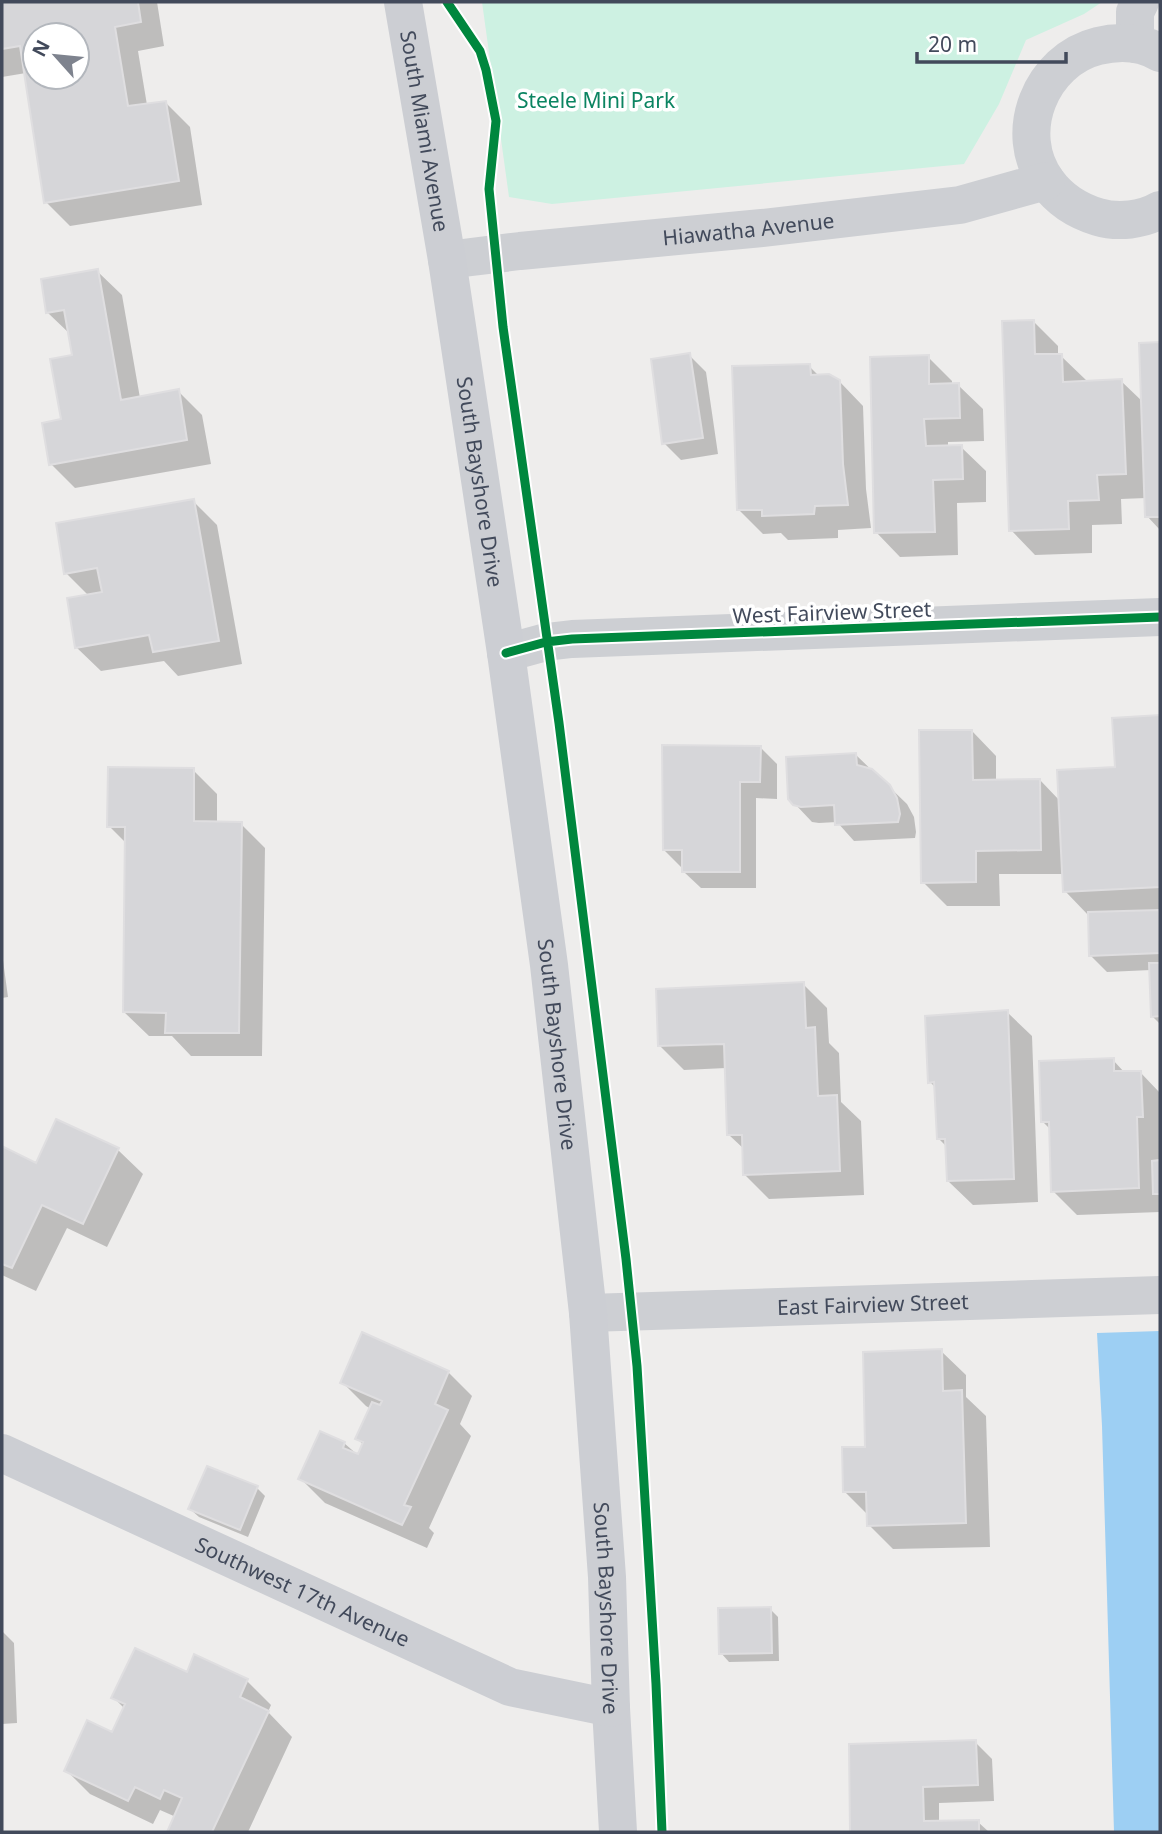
<svg xmlns="http://www.w3.org/2000/svg" width="1162" height="1834" font-family="'Noto Sans',sans-serif">
<style>
.green{fill:#cdf1e2}
.water{fill:#9dcff3}
.shadow{fill:#0003;fill-rule:evenodd}
.building{fill:#d6d6d9;stroke:#dfdee0;stroke-width:2;fill-rule:evenodd}
.lines{fill:none;stroke-linecap:round;stroke-linejoin:round}
.minor{stroke:#cdcfd3;stroke-width:38}
.secondary{stroke:#ccced3;stroke-width:38}
.cycleway-casing{stroke:#fff;stroke-width:13}
.cycleway{stroke:#00873e;stroke-width:9}
.labels{text-anchor:middle;dominant-baseline:central;stroke-width:7;stroke-linejoin:round;paint-order:stroke}
.park-label{font-size:21px;fill:#0b8461;stroke:#fff}
.street-label{font-size:21px;fill:#424a5b;stroke:#fff}
</style>
<rect width="100%" height="100%" fill="#eeedec"/>
<path class="green" d="M482 2H1102L1084 14 1026 40 999 104 964 164 552 204 509 197Z"/>
<path class="water" d="M1160 1331V1832H1114L1102 1426 1097 1333Z"/>
<path class="shadow" d="M2 2H157L164 46 138 51 147 105 165 102 190 127 202 205 70 226 46 202 26 73 2 77ZM35 35H77V77H35Z
M97 271 122 295 140 398 178 391 202 415 211 464 75 488 51 464 63 421 74 356 70 334 48 313Z
M1034 322 1058 346V356H1061L1086 380V382L1121 381 1143 402 1141 345 1160 344V530L1147 516 1146 498 1121 499 1122 524 1092 525V553L1035 555 1011 530Z
M689 355 706 372 718 454 681 460 664 443Z
M928 357 952 381V385H958L983 409 984 441 948 442V447H961L986 471V502L957 503 958 555 900 557 876 532Z
M809 366 820 377 839 381 863 406 866 489 871 528 838 530V538L788 540 781 533 763 534 739 510Z
M193 501 217 525 242 664 178 676 164 661 101 671 76 647 89 596 66 573Z
M1160 717V912H1159L1160 914V1024L1152 1016 1151 970 1107 972 1090 955 1089 916 1065 891 1064 874H999L1000 906H947L923 882 972 731 996 756V781L1040 780 1060 801 1117 769 1114 719Z
M760 747 777 764V799L756 798V888H701L684 872V867H681L664 850Z
M856 755 907 804 914 817 916 832 915 838 854 841 837 822 819 823 812 822 795 804Z
M193 770 217 794V824H241L265 848 262 1056H191L172 1036H149L124 1012 127 844 109 826Z
M2 953 8 997 2 998Z
M803 984 827 1008 829 1043 839 1053 841 1102 861 1121 864 1195 769 1199 745 1175 744 1149 729 1135 726 1068 684 1070 660 1046Z
M1007 1012 1032 1036 1038 1202 973 1205 948 1181 947 1147 938 1138 936 1088 930 1082Z
M1113 1060 1125 1073 1140 1072 1160 1093V1212L1077 1215 1053 1191 1051 1130 1043 1122Z
M57 1121 118 1150 143 1174 107 1247 67 1228 36 1291 2 1275V1148L37 1165Z
M941 1351 966 1375V1397L986 1416 990 1547 893 1549 869 1525 868 1515 845 1492 867 1449Z
M448 1372 472 1396 460 1424 471 1436 429 1528 434 1533 427 1548 325 1503 301 1479 344 1443 359 1456 364 1445 357 1439 371 1409 366 1406 342 1382Z
M257 1488 265 1496 248 1537 199 1517 190 1509Z
M770 1609 778 1617 779 1661 729 1662 721 1653Z
M2 1631 14 1643 17 1723 2 1724Z
M187 1674 247 1681 271 1705 268 1712 292 1737 248 1832H169L176 1817 160 1810 153 1824 90 1794 66 1770 113 1734 125 1709 113 1697Z
M975 1742 992 1759 994 1801 939 1803V1823L978 1822 989 1832H852L850 1746Z"/>
<path class="building" d="M2 2H138L141 22 115 27 128 106 166 101 179 181 44 203 20 46 2 49ZM35 35H77V77H35Z
M98 269 121 400 179 389 187 440 49 465 42 423 61 419 50 359 72 355 64 310 46 313 41 279Z
M1034 320 1035 354H1062L1063 382 1122 379 1126 474 1097 475 1099 500 1068 501 1069 529 1009 531 1002 321Z
M1160 342V517H1145L1139 343Z
M690 353 703 438 662 444 651 359Z
M929 355V384L959 383 960 418 924 419 926 446 962 445 963 479 933 480 935 532 874 533 870 357Z
M810 364 811 375 829 374 840 380 843 464 848 505 815 506 814 514 762 516V510H737L732 366Z
M194 499 219 641 153 652 149 635 75 648 67 598 102 592 97 568 64 574 56 523Z
M1160 715V887L1063 892 1057 770 1115 767 1112 718Z
M919 730H972L973 780 1040 779 1041 850 976 851V882L921 883Z
M662 745 761 746 760 782H740V872H682V850H663Z
M856 753 857 765 872 769 890 785 897 798 900 814 898 822 835 825 834 805 801 807 793 805 788 799 786 757Z
M108 767 194 768V821L242 822 239 1033H165L166 1013 123 1012 125 827H107Z
M1159 910 1160 953 1089 956 1088 912Z
M1149 963H1160V1016L1151 1017Z
M804 982 806 1028 815 1027 818 1096 837 1095 840 1171 743 1175 742 1135H727L724 1044 658 1046 656 989Z
M1008 1010 1014 1179 947 1181 945 1139H937L934 1082 928 1083 925 1016Z
M1114 1058V1071H1141L1143 1117H1137L1139 1188 1051 1192 1049 1122H1041L1039 1061Z
M56 1119 119 1148 83 1224 42 1205 12 1268 2 1264V1146L36 1163Z
M1160 1160V1194H1153L1152 1161Z
M362 1332 449 1371 435 1404 448 1410 404 1505 411 1507 402 1525 298 1479 320 1431 345 1442 343 1448 358 1454 363 1442 355 1439 372 1402 380 1405 382 1401 340 1383Z
M942 1349 943 1391 962 1390 966 1523 867 1526 866 1492H843L842 1447H865L863 1352Z
M207 1466 258 1486 240 1530 188 1509Z
M771 1607 772 1653 719 1654 718 1608Z
M135 1648 187 1672 194 1654 248 1679 240 1697 269 1711 212 1832H167L182 1798 164 1790 160 1799 135 1787 128 1801 64 1771 87 1720 112 1732 125 1704 111 1698Z
M976 1740 978 1785 923 1787 924 1821 979 1820V1832H850L849 1744Z"/>
<g class="lines">
<g class="minor">
<path d="M1135 44V12L1140 2"/>
<path d="M1160 53C1142 42 1119 41 1098 46 1041 60 1011 133 1047 182 1060 200 1078 211 1098 217 1118 223 1143 220 1160 210"/>
<path id="s1" d="M447 260 520 251 762 228 960 205 1046 181"/>
<path d="M506 653 546 642 572 639 1160 617"/>
<path id="s2" d="M588 1313 1160 1295"/>
</g>
<g class="secondary">
<path id="s3" d="M403 2 447 260 506 653 549 965 588 1313 607 1577 611 1708 618 1832"/>
<path id="s4" d="M2 1453 510 1687 611 1708"/>
</g>
<g class="cycleway-casing">
<path id="cycleway" d="M447 2 480 51 486 70 496 121 489 189 503 327 559 723 626 1259 637 1366 656 1684 662 1832
M506 653 546 642 572 639 1160 617"/>
</g>
<use href="#cycleway" class="cycleway"/>
</g>
<g class="labels">
<g class="park-label">
<text x="596" y="100">Steele Mini Park</text>
</g>
<g class="street-label">
<text stroke="none"><textPath href="#s3" startOffset="131">South Miami Avenue</textPath></text>
<text stroke="none"><textPath href="#s1" startOffset="303">Hiawatha Avenue</textPath></text>
<text stroke="none"><textPath href="#s3" startOffset="486">South Bayshore Drive</textPath></text>
<text transform="translate(832 612) rotate(-2)">West Fairview Street</text>
<text stroke="none"><textPath href="#s3" startOffset="1054">South Bayshore Drive</textPath></text>
<text stroke="none"><textPath href="#s2" startOffset="285">East Fairview Street</textPath></text>
<text stroke="none"><textPath href="#s4" startOffset="331">Southwest 17th Avenue</textPath></text>
<text stroke="none"><textPath href="#s3" startOffset="1620">South Bayshore Drive</textPath></text>
</g>
</g>
<rect width="1162" height="1834" fill="none" stroke="#424a5b" stroke-width="7"/>
<g transform="translate(56 56) rotate(297)"><circle r="33" fill="#ffffff" stroke="#b3b7bd" stroke-width="2"/>
<path d="M0-5L12 26L0 18L-12 26Z" fill="#7e838e"/>
<text y="-10" font-size="19" font-weight="bold" text-anchor="middle" fill="#424a5b">N</text>
</g>
<path d="M917 52v10h149v-10" fill="none" stroke="#424a5b" stroke-width="3.5"/>
<text x="928" y="52" font-size="21" fill="#424a5b" stroke="#ffffff" stroke-width="5" paint-order="stroke">20 m</text>
</svg>
